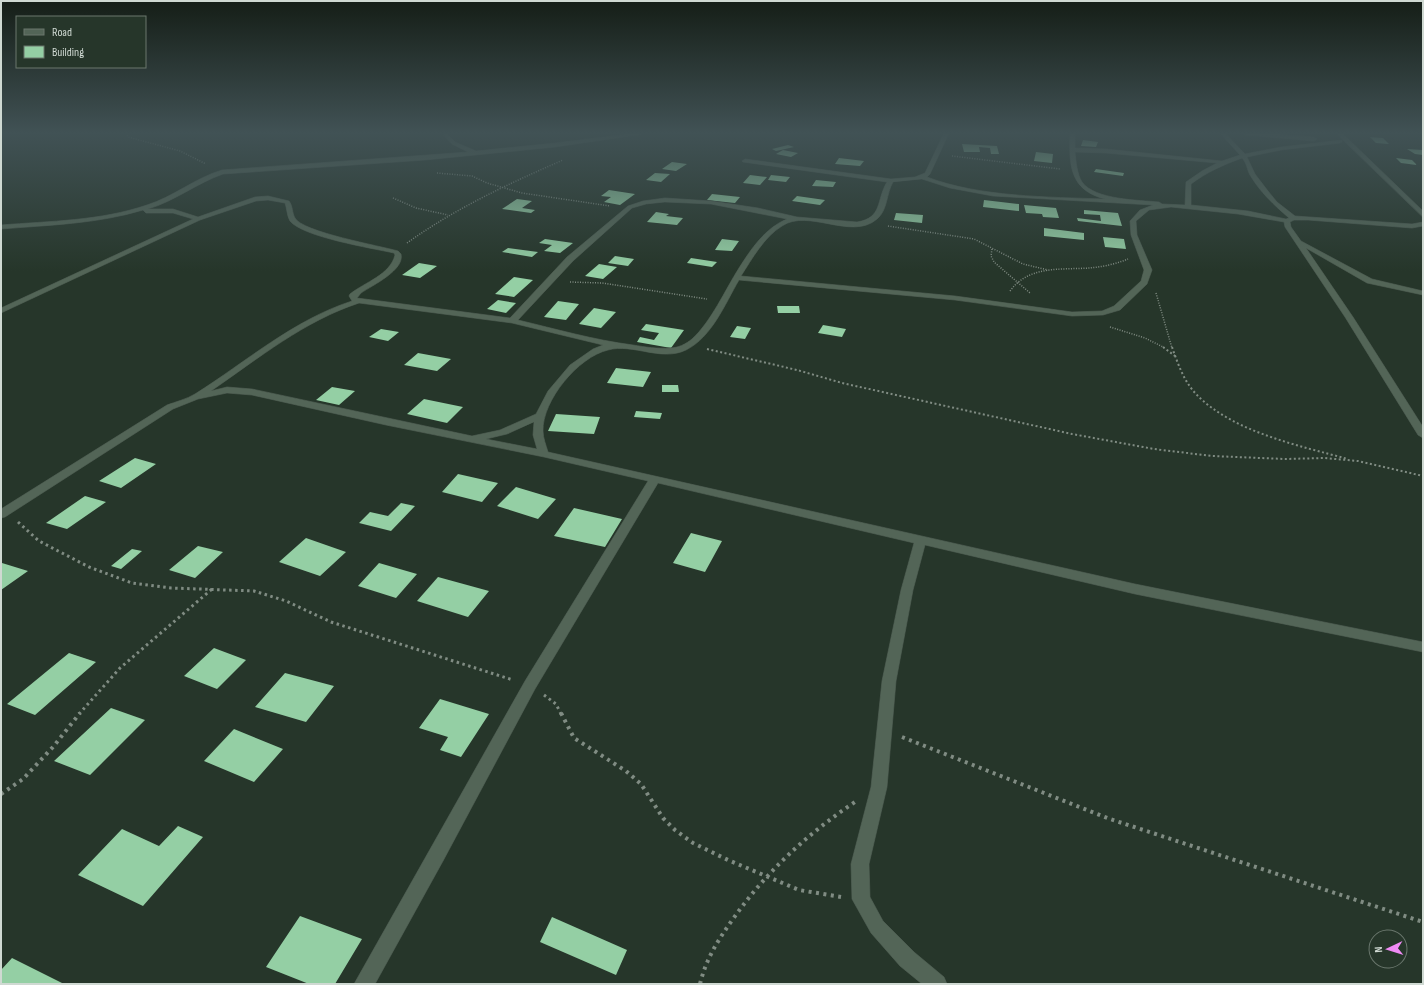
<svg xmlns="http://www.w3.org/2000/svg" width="1424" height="985" font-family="'Sofia Sans Condensed',sans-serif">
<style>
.building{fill:#94cfa4}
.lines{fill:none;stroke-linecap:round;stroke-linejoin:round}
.minor-casing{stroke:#445248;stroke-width:1}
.path-far3{stroke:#808c83;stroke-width:1.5;stroke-dasharray:1 1.5;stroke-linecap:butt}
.path-far2{stroke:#808c83;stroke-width:2;stroke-dasharray:2 2.5;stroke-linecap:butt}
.path-far1{stroke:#808c83;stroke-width:3;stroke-dasharray:2.5 3.5;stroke-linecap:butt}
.path{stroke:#808c83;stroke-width:4;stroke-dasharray:3 4.5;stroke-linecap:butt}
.minor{fill:#536557;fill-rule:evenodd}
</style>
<rect width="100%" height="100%" fill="#26362a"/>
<path class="building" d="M1370 137 1383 138 1389 144 1376 143Z
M1083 140 1098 142 1096 147 1081 146Z
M962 144 997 146 999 154H991L990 148 979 147 980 152H964Z
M788 145 794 147 776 151 772 149Z
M1407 149 1423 150V155L1415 154Z
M783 150 798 153 791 157 776 154Z
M1036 152 1053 154 1052 163 1034 161Z
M839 158 864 161 860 166 835 164Z
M1396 158 1412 160 1417 165 1401 163Z
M672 162 687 164 676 171 662 169Z
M1096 169 1124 173 1123 176 1094 172Z
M655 173 670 174 661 182 646 180Z
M750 175 767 177 760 185 743 183Z
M771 175 790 177 786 182 768 180Z
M816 180 836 182 833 187 812 186Z
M609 190 635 194 620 205 604 202 611 197 601 196Z
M712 194 740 197 735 203 707 200Z
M797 196 825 200 820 205 792 201Z
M517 199 532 201 522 208 535 210 531 213 502 209Z
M984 200 1019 204V211L983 207Z
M1024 205 1056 208 1059 218 1043 217 1042 214 1026 213Z
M1084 210 1118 213 1122 226 1078 221 1077 218 1101 221 1100 215 1084 214Z
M656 212 669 214 666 216 683 218 677 225 647 222Z
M896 213 923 215 922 223 894 220Z
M1044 228 1084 233V240L1044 236Z
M1103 237 1124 239 1126 249 1105 247Z
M545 239 573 243 560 253 544 251 552 245 539 243Z
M722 239 739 241 732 251 715 250Z
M508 248 538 252 532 257 502 252Z
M615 256 634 259 628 266 608 263Z
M691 258 717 262 712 267 687 263Z
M419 263 437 266 420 278 402 275Z
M599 264 617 267 603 279 585 276Z
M514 277 533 280 514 297 495 294Z
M498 300 516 303 506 313 487 309Z
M558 301 579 304 566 320 544 317Z
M777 306H799L800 313H778Z
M594 308 616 312 601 328 579 324Z
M646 324 684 330 671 348 637 342 640 337 654 340 659 333 641 330Z
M823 325 846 329 842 337 818 333Z
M737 326 751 328 745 339 730 337Z
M381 329 399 332 388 341 369 337Z
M418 353 451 359 437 371 404 365Z
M616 368 651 372 643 387 607 383Z
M662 385H678L679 392H662Z
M332 387 355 391 339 405 316 400Z
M424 399 463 407 447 423 407 414Z
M636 411 662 413 660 419 634 417Z
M556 414 600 417 594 434 548 431Z
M135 458 156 464 121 488 99 481Z
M458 474 498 483 482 502 442 492Z
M516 487 556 499 538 519 497 506Z
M85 496 106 502 67 529 46 523Z
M401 503 415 506 391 531 359 523 370 512 388 516Z
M574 508 622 519 605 547 554 536Z
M691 533 722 541 705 572 673 563Z
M306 538 346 552 320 576 279 562Z
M198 546 223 552 195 578 169 570Z
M132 549 142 551 121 569 111 566Z
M2 563 28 571 1 590V564Z
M379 563 417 574 396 598 358 586Z
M438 577 489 591 468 617 417 601Z
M214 648 246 660 217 689 184 676Z
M69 653 96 662 35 715 7 704Z
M285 673 334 686 306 722 255 707Z
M440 699 489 714 461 757 440 750 448 737 419 728Z
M111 708 145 720 90 775 54 761Z
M234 729 283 749 254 782 204 761Z
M178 826 203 837 143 906 78 875 122 829 159 846Z
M300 916 362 939 335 984H309L266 967Z
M552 917 627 950 616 975 540 942Z
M12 958 64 984H1V970Z"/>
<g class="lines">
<g class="minor-casing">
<path id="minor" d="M442 133H446L455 142 476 151 555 143 636 133H650L555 147 425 160 223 174C197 183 175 201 148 209H173L198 217 255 197 268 196 289 201C293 206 292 213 295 218 302 232 381 246 398 251L401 254C405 270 373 285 361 293L357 298 510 318 567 257 628 206 643 201 665 198 711 201 758 208 797 217 857 222C883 218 876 200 887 182L743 162 742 161 745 159 891 179 915 177 925 173 944 133H949L930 174 927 177C979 197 1048 197 1105 199 1069 190 1069 164 1070 133H1075V148L1106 149 1222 161 1240 155 1220 133H1225L1245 154 1281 147 1342 140V142L1340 143 1281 150 1247 157 1255 174 1268 191 1277 202 1295 216 1412 224 1423 222V226L1412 228 1308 220H1294L1290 222 1291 227 1301 241 1372 279 1423 291V295L1367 283 1306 248 1353 317 1423 427V438L1418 435 1345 317 1285 227 1284 222 1238 214 1171 207 1149 210 1136 221 1137 235 1152 270 1147 284 1120 310 1103 315 1072 316 955 300 739 280C725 304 712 337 686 350 661 362 633 343 608 350 578 357 542 401 543 431 543 438 546 445 548 452L1135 584 1423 642V652L1135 594 925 545 913 590 896 681 887 787 869 864 870 897 883 921 914 952 944 977 947 984H922L900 966 871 933 852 899 851 864 871 787 882 681 901 590 914 543 658 483 535 689 443 861 375 984H354L525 681 648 481 544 457 386 425 252 395 227 393 198 399 173 409 5 517 1 518V509L167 405C175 402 187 399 195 394 246 362 293 320 352 301L349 296 350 294C365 282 390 275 395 255L394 253C371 248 303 237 290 221 287 216 287 209 285 203L268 200 256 201 200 220 1 313V308L193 219 173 213H146L143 210C97 224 49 225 1 229V225C50 221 100 221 147 205 173 197 195 178 222 170L468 152 452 144ZM1075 152 1106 153 1217 163 1202 171 1186 182 1185 205 1162 204 1159 202C1139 200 1095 200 1082 182 1077 174 1076 161 1075 152ZM1242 158C1247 163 1247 170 1250 175 1260 192 1274 205 1289 218L1286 219 1248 211 1191 205V184C1207 172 1223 165 1242 158ZM922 179 950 188 993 196 1153 205 1140 210 1130 221 1131 235 1144 270 1141 281 1114 306 1102 311 1072 312 955 296 741 276C752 259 764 237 782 226 808 208 852 241 877 219 888 210 886 194 893 182ZM665 202 711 204 787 219C765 228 751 249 739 268 725 290 711 322 692 339 686 344 678 348 670 348 658 349 645 347 633 345 594 340 556 329 518 320L573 261 632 208 646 204ZM359 303 512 323 603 345 593 349 570 365 548 391 536 414 500 430 472 436 252 389 227 387 211 391C259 358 304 321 359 303ZM534 422 533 435 537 449 486 439 507 434Z
M1243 133H1263L1314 137 1317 139 1314 141 1246 135Z
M1336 133H1342L1423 211V217Z"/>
</g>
<path class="path-far3" d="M126 133 128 137 180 151 206 164
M952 156 1060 169
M437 173 472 176 487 183 522 193 610 206
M393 198 416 208 448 215
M888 226 974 239 1023 264 1048 270
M407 243C456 208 508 184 563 160
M992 249 991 256 994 262 1030 293
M570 282 602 283 707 299
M1010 291C1029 265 1061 270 1089 268 1102 267 1116 264 1128 259
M1156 293 1172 348
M1110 327 1145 338 1165 348"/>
<path class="path-far2" d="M1163 347 1175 356
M1172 347C1178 364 1184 382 1197 395 1233 432 1300 446 1348 459
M707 349 797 370 842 383 1072 434 1154 449 1212 456 1285 459 1324 458 1358 461 1423 476"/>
<path class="path-far1" d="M18 522 39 541 89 567 132 583 171 588 254 591 286 601 331 622 513 680
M544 695 556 704 561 714
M79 714 120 668 212 589"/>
<path class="path" d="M561 713 574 738 626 771 641 784 663 818 675 830 693 843 728 860 799 890 841 897
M902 737 1110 819 1423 922
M1 794 23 779 53 747 80 713
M700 984C706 959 718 940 733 919 766 872 807 834 855 802"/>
<use href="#minor" class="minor"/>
</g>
<linearGradient id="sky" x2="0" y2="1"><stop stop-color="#151e17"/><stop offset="0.49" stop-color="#415255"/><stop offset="1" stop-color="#415255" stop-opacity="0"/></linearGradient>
<rect width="1424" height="271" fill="url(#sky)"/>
<rect width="1424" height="985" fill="none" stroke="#cfd9d2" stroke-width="4"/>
<rect x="16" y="16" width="130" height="52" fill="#26362a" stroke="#6a776d"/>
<rect x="24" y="29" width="20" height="6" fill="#536557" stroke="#6a776d"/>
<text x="52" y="36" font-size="12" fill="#cfd9d2">Road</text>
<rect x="24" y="46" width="20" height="12" fill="#94cfa4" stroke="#6a776d"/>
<text x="52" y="56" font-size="12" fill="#cfd9d2">Building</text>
<g transform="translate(1388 949) rotate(266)"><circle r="19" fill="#26362a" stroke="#6a776d"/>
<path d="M0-3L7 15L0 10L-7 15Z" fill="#f08bf5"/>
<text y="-6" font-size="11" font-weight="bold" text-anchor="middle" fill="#cfd9d2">N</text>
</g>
</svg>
